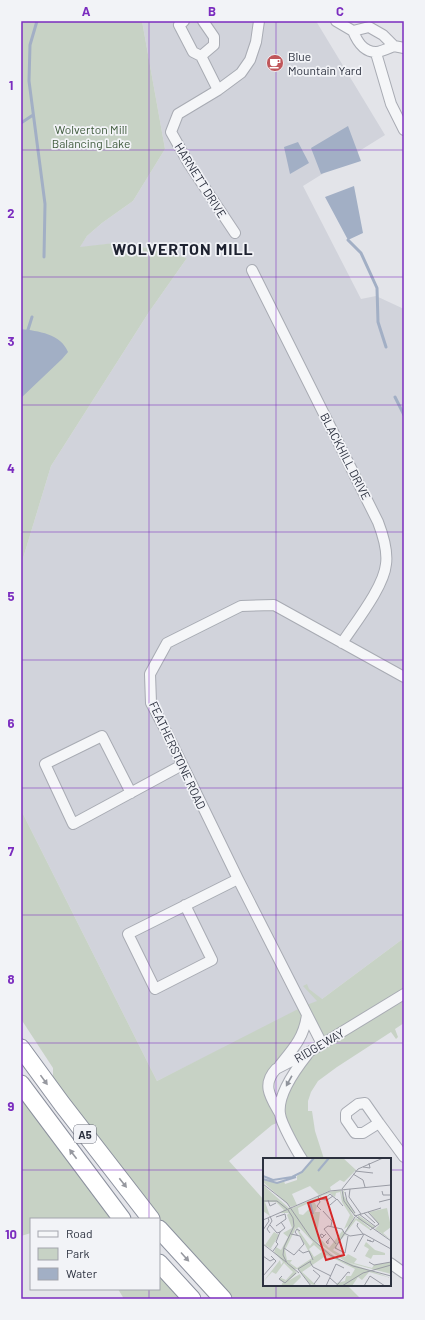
<svg xmlns="http://www.w3.org/2000/svg" width="425" height="1320" font-family="Barlow,sans-serif">
<style>
.built{fill:#d1d3db}
.green{fill:#c7d2c5;fill-rule:evenodd}
.water{fill:#a2afc5}
.lines{fill:none;stroke-linecap:round;stroke-linejoin:round}
.stream{stroke:#a2afc5;stroke-width:3}
.minor-casing{stroke:#a8abb3;stroke-width:12}
.trunk-casing{stroke:#8c919e;stroke-width:19}
.minor{stroke:#f5f6f8;stroke-width:10}
.trunk{stroke:#fff;stroke-width:17}
.oneway{fill:#96989f}
.oneway2{fill:#90949c}
.grid{fill:none;stroke:#7b2cbf;stroke-width:1;stroke-opacity:0.55}
.labels{text-anchor:middle;dominant-baseline:central;stroke-width:3.5;stroke-linejoin:round;paint-order:stroke}
.shield{fill:#f2f3f7;stroke:#676b76;stroke-width:1}
.shield-label{font-size:11px;font-weight:bold;fill:#2c313f}
.poi-label{font-size:12px;fill:#2c313f;stroke:#f2f3f7;text-anchor:start}
.park-label{font-size:12px;fill:#3e5a3b;stroke:#f2f3f7}
.street-label{font-size:12px;fill:#2c313f;stroke:#f2f3f7}
.district-label{font-size:16px;font-weight:bold;letter-spacing:1px;fill:#1e2230;stroke:#f2f3f7}
.inset-river{fill:none;stroke:#a2afc5;stroke-width:2}
.inset-road{fill:none;stroke:#9a9ca5;stroke-width:1}
.view{fill:#d62828;fill-opacity:0.15;stroke:#d62828;stroke-width:2}
.inset-edge{fill:none;stroke:#2c313f;stroke-width:2}
.neatline{fill:none;stroke:#7b2cbf;stroke-width:1.5}
.grid-label{font-size:13px;text-anchor:middle;font-weight:bold;fill:#7b2cbf}
</style>
<rect width="100%" height="100%" fill="#e3e4e9"/>
<path class="built" d="M142 21H316L385 135 303 186 361 299 376 296 404 309V938L322 999 157 1081 21 810V565L51 466 149 312 187 258 123 242 79 248 87 236 102 223 133 201 165 149Z"/>
<path class="green" d="M21 21H142L165 149 133 201 102 223 87 236 80 247 123 242 187 258 149 312 51 466 21 565Z
M21 810 157 1081 304 1006 317 1001 303 986 307 984 309 989 322 999 404 938V1023L395 1029 398 1037 396 1039 391 1032 337 1067 318 1081 311 1092 308 1101V1111H312L315 1131 324 1159H302L282 1121 272 1125 229 1161 264 1200V1285H347L361 1299H223L159 1229 49 1086 53 1077V1068L21 1019ZM306 1023 322 1044 286 1087 279 1113 270 1078Z
M21 1084 122 1219H31V1233L21 1236Z
M159 1263 192 1299H124L118 1289H159Z"/>
<path class="water" d="M348 126 361 161 321 174 311 148Z
M298 142 309 163 290 174 284 147Z
M354 186 363 233 348 240 325 197Z
M21 329C38 331 61 334 68 352L62 359 21 398Z"/>
<g class="lines">
<path class="stream" d="M37 21 30 45 29 81 45 204 44 257
M21 123 33 115
M348 240 361 253 377 288 378 322 386 347
M27 333 32 317
M395 397 404 415"/>
<g class="minor-casing">
<path id="minor" d="M184 21 179 25 193 52 201 56 218 90
M336 21 353 31 369 27 383 35 394 46 404 48
M353 31C357 41 363 52 376 52 381 52 389 48 394 46
M376 53 391 104 404 130
M201 56 214 45V37L203 21
M235 233 189 164 171 132 178 114 218 90 241 73 250 60 256 42 259 21
M252 270 378 522C383 535 388 550 386 564 384 587 355 623 342 643
M131 793 102 736 45 764 73 824 182 765
M185 905 212 960 155 989 128 934 238 879
M322 1044 238 879 167 733 151 703 150 674 167 643 241 606 274 605 404 677
M280 1065C294 1048 304 1037 307 1015
M280 1114C271 1098 261 1085 276 1069L309 1052 404 994
M379 1123 363 1133H355L346 1120V1113L358 1104 365 1103 379 1123 404 1157
M302 1159C296 1150 281 1123 280 1114 277 1095 296 1069 307 1055
M390 1263 404 1273"/>
</g>
<g class="trunk-casing">
<path id="trunk" d="M21 1048 62 1104 151 1219
M21 1084 122 1219
M159 1229 223 1299
M159 1263 192 1299"/>
</g>
<use href="#minor" class="minor"/>
<use href="#trunk" class="trunk"/>
</g>
<defs><path id="oneway-solid" d="M-6-.8H1V-3.2L6.5 0L1 3.2V.8H-6Z"/></defs>
<g class="oneway">
<use href="#oneway-solid" transform="translate(44 1080) rotate(54)"/>
<use href="#oneway-solid" transform="translate(73 1154) rotate(-127)"/>
<use href="#oneway-solid" transform="translate(123 1183) rotate(52)"/>
<use href="#oneway-solid" transform="translate(185 1257) rotate(48)"/>
</g>
<use class="oneway2" href="#oneway-solid" transform="translate(289 1081) rotate(119)"/>
<path class="grid" d="M149 21V1219M276 21V1159M21 150H404M21 277H404M21 405H404M21 532H404M21 660H404M21 788H404M21 915H404M21 1043H404M21 1170H264M390 1170H404M276 1285V1299M149 1289V1299"/>
<defs>
<g id="cafe-disc" transform="scale(0.9)"><circle r="9.5" fill="#c0565a" stroke="#f2f3f7"/><path d="M-5.5-4.5H6V0H3Q3 3.5 0 3.5H-2.5Q-5.5 3.5-5.5 0ZM3-3.2v2h1.7v-2ZM-6 4.5H4V6H-6Z" fill="#fff"/></g>
</defs>
<g fill-rule="evenodd">
<use href="#cafe-disc" x="275" y="63"/>
</g>
<g class="labels">
<rect class="shield" x="74" y="1125" width="22" height="18" rx="3"/>
<g class="shield-label">
<text x="85" y="1134">A5</text>
</g>
<g class="poi-label">
<text x="288" y="56">Blue<tspan x="288" dy="14">Mountain Yard</tspan></text>
</g>
<g class="park-label">
<text x="91" y="129">Wolverton Mill<tspan x="91" dy="14">Balancing Lake</tspan></text>
</g>
<g class="street-label">
<text transform="translate(201 180) rotate(58)">HARNETT DRIVE</text>
<text transform="translate(346 456) rotate(63)">BLACKHILL DRIVE</text>
<text transform="translate(178 755) rotate(65)">FEATHERSTONE ROAD</text>
<text transform="translate(319 1045) rotate(-30)">RIDGEWAY</text>
</g>
<g class="district-label">
<text x="183" y="248">WOLVERTON MILL</text>
</g>
</g>
<g transform="translate(263 1158)">
<rect width="128" height="128" fill="#e3e4e9"/>
<path d="M51 0H80L93 12 81 24 77 22 67 29 68 32 56 37 47 28 29 36 34 47 28 49 0 24V21L14 25 21 23 22 26 34 22V18ZM0 27 27 51 55 39 56 42 51 43 54 49 52 54H57L54 77 66 90 80 72 82 76 85 68 81 71 87 57 79 44 77 34 73 35 72 39 67 35 58 38 59 41 55 38 65 34 78 32 79 39 80 33 86 31 81 32V38L93 57 87 53 91 59 88 64 93 60 95 61V57L112 69 109 70 97 62 107 70V72L93 62 82 76 85 79 82 77 73 88 75 92 72 90 70 92 82 99 91 90 85 96 94 101 91 105 109 110 111 107 128 104V116L83 104 47 79 75 101 128 120 106 114 99 122 95 119 89 128H73L74 125 82 123 83 118H88L92 111 64 97 39 114 54 128 47 126 35 111H31L34 115 25 123 37 116 38 119 29 128H18L20 124 16 121 19 118 18 120 23 122 30 114 21 105 13 116 9 114 0 124 17 102 18 107 20 104 11 94 13 89 18 92 25 79 20 75 29 70 24 57 26 55H17L21 52 13 44H2L7 58 0 53ZM46 45 47 50 40 57 36 56 35 50ZM36 69 50 84 47 88 34 70ZM33 70 49 100 34 110 27 105 29 102H24L22 92ZM51 87 59 94 51 99 46 91ZM124 50 128 69 120 75 128 82 112 71 116 67 106 54ZM11 74 16 77 8 90 10 92 2 87ZM103 84 112 92 122 95V97H110L108 101 102 98 106 91 101 88Z" fill="#c7d2c5" fill-rule="evenodd"/>
<path class="inset-river" d="M55 13 66 0M0 18 10 22 29 19 39 14 51 0M0 21 14 25 33 19M47 44 50 56"/>
<path class="inset-road" d="M100 9 107 10 106 5M92 13 110 15M90 16 100 22 102 29M0 26 24 45 48 80 67 97 90 108 128 118M79 31 95 11 120 0M87 31 86 39 98 56M79 32 81 43 92 58M119 33 120 37H128M82 34 84 43 92 55M55 38 57 44 54 48 58 52M56 41 64 42 70 38M61 41 67 36 73 41M5 42 7 48 13 45M0 43H14L24 51M116 44 128 41M67 47 74 41 80 48M25 52 30 60 31 68 21 89 20 97 24 105 36 115M60 53 69 63 68 68M105 54 116 66 107 72M101 55 112 65M96 56 113 69M91 57 128 83M92 58 118 50M0 62 67 33 128 27M95 65 94 68 100 76M7 67 14 75 17 74M13 68 23 61 22 56 13 59M0 72 6 63 5 60M17 74 22 70 18 64M7 75 4 71 9 63 7 58M81 75 87 78 101 76 128 91M35 78 32 74 34 71 37 73M61 78 59 76 57 77 59 80 63 76M65 82V86L63 84 67 80M108 83 104 82 110 84 111 82M0 86 23 104M73 86 61 71 65 68 79 71 82 76M21 90 31 97 41 86 37 78 28 76M72 90 92 59M72 90 82 95 85 78M36 92 40 95 46 93 50 102M10 93 15 86 13 84 17 74M91 94 101 76M0 98 7 103 11 101M47 104 50 109 68 118M106 104 111 107 128 104M35 111 48 128M35 111 48 103M50 112 57 118 51 126M0 118 13 103 8 98M19 118 16 121 22 125 33 115M67 120 76 128M75 126 85 114 87 115M63 128 73 106 81 110M79 128 100 115 128 107M101 128 107 118 122 128"/>
<path class="view" d="M63 39 81 97 63 102 45 45Z"/>
<rect width="128" height="128" class="inset-edge"/>
</g>
<rect width="425" height="1320" fill="none" stroke="#f2f3f7" stroke-width="44"/>
<rect x="30" y="1218" width="130" height="72" fill="#f2f3f7" stroke="#a3a5ad"/>
<rect x="38" y="1231" width="20" height="6" fill="#f5f6f8" stroke="#a3a5ad"/>
<text x="66" y="1238" font-size="12" fill="#2c313f">Road</text>
<rect x="38" y="1248" width="20" height="12" fill="#c7d2c5" stroke="#a3a5ad"/>
<text x="66" y="1258" font-size="12" fill="#2c313f">Park</text>
<rect x="38" y="1268" width="20" height="12" fill="#a2afc5" stroke="#a3a5ad"/>
<text x="66" y="1278" font-size="12" fill="#2c313f">Water</text>
<rect x="22" y="22" width="381" height="1276" class="neatline"/>
<g class="grid-label">
<text x="86" y="16">A</text>
<text x="212" y="16">B</text>
<text x="340" y="16">C</text>
<text x="11" y="90">1</text>
<text x="11" y="218">2</text>
<text x="11" y="346">3</text>
<text x="11" y="473">4</text>
<text x="11" y="601">5</text>
<text x="11" y="728">6</text>
<text x="11" y="856">7</text>
<text x="11" y="984">8</text>
<text x="11" y="1111">9</text>
<text x="11" y="1239">10</text>
</g>
</svg>
